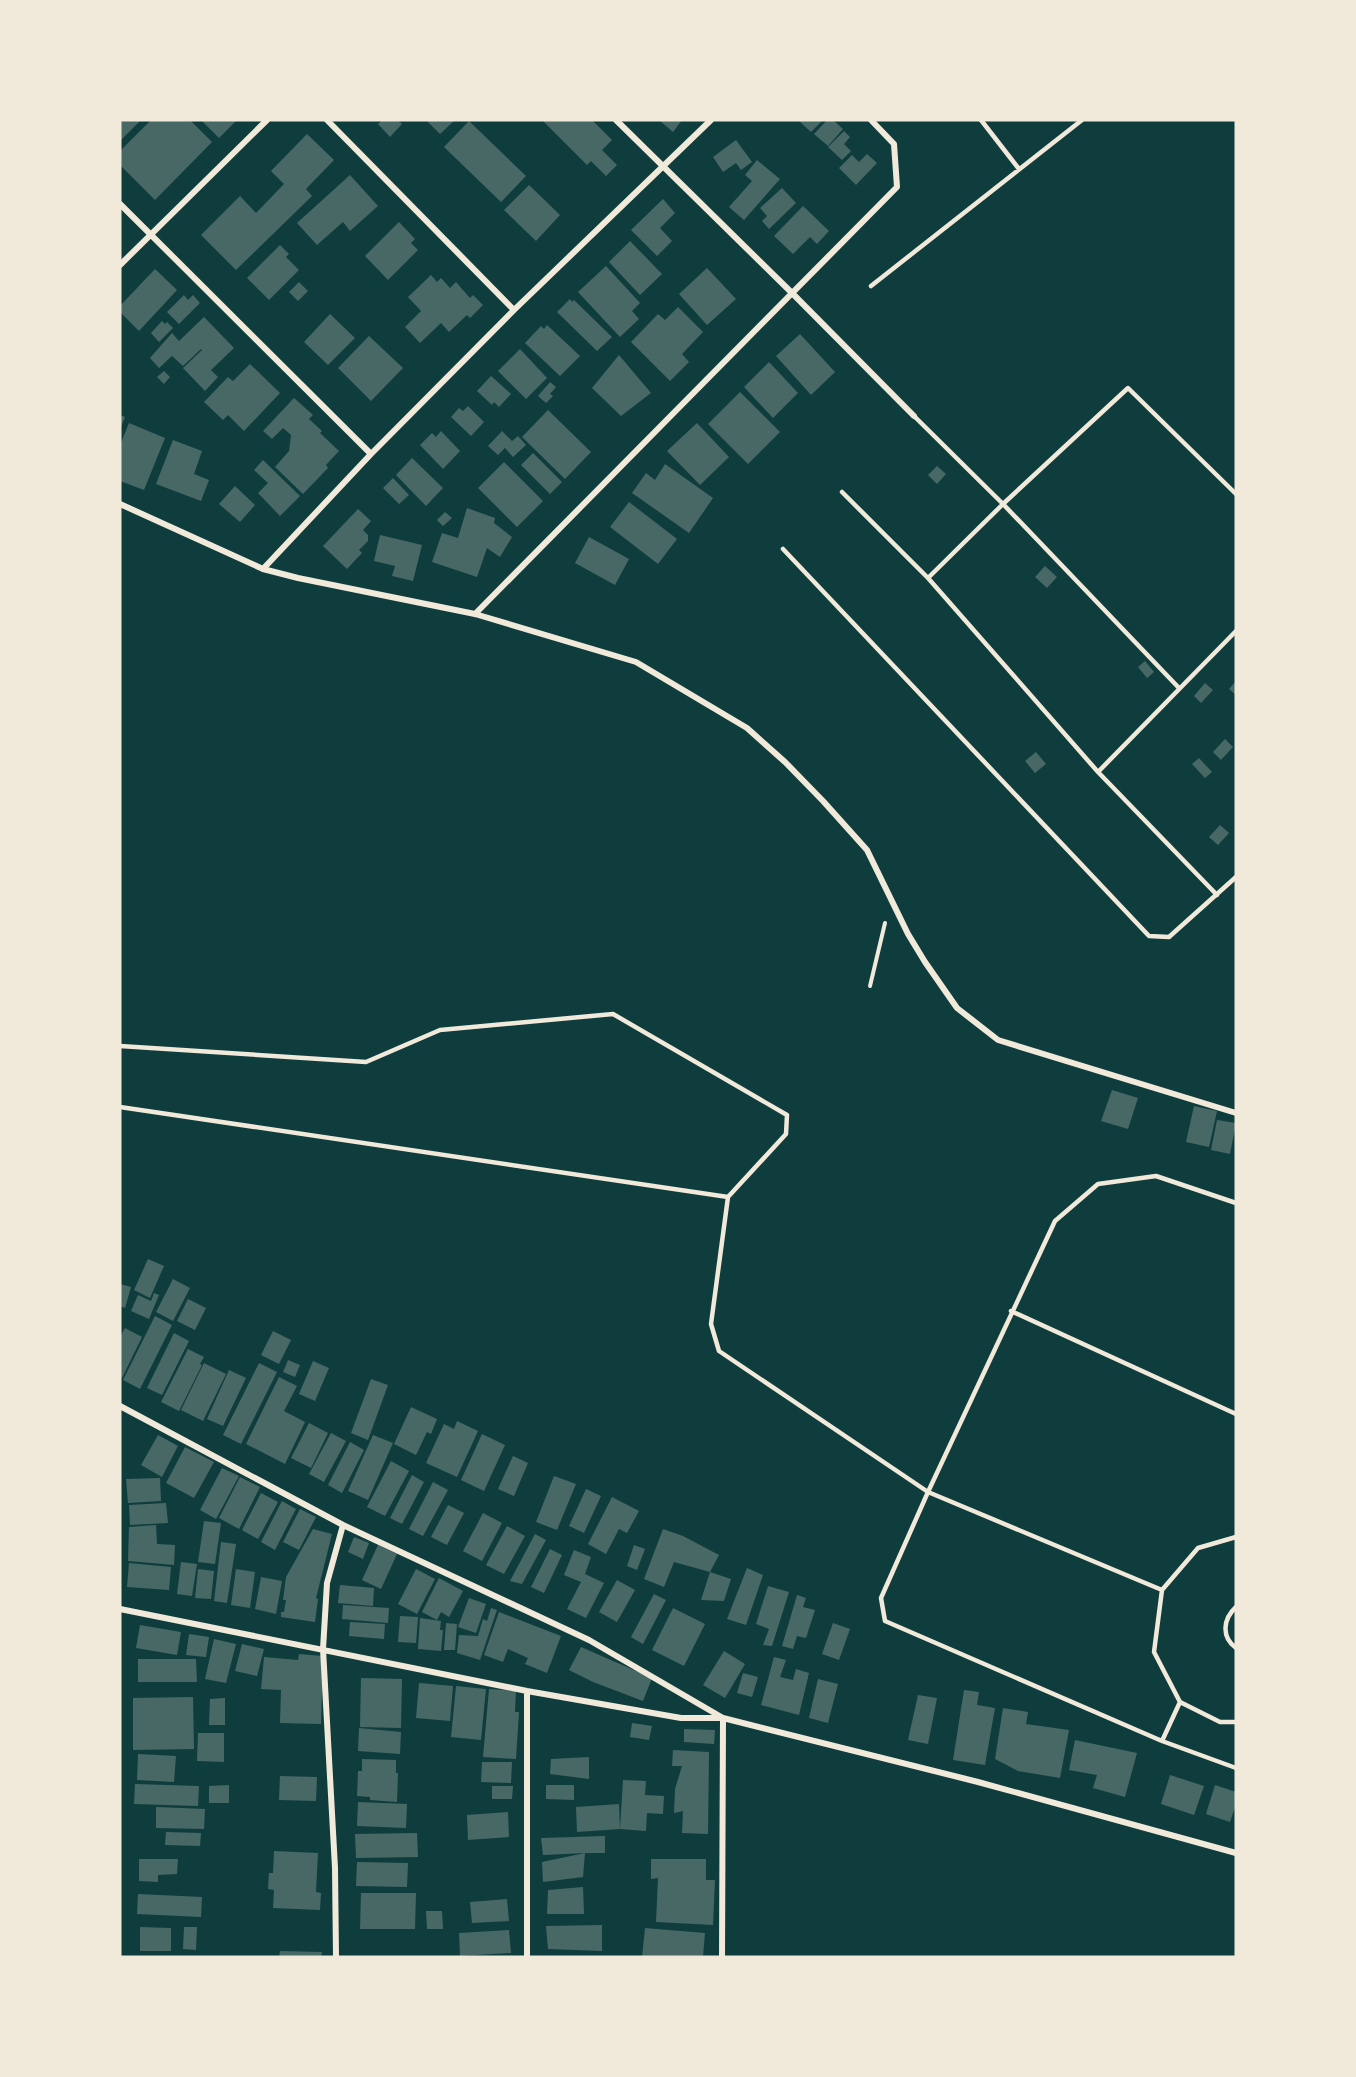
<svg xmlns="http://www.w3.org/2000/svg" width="1356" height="2077" font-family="'Sofia Sans Condensed',sans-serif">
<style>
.building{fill:#486865}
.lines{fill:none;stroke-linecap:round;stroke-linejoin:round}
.path{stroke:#f1e9da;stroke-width:4}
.service{stroke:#f1e9da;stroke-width:4.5}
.minor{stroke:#f1e9da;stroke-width:6}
</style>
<rect width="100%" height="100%" fill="#0f3d3e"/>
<path class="building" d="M120 120H141L120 141Z
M151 120H190L212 142 155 200 120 165V151Z
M201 120H237L219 138Z
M382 120H398L402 124 390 137 378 124Z
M426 120H455L440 134Z
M542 120H592L612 140 602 150 617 165 606 176 591 161 587 165Z
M659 120H682L673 132Z
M798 120H823L811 132Z
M827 120H833L843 129 828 146 814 134Z
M469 121 526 176 501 202 444 147Z
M844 131 850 137 844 144 851 151 842 160 828 147Z
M307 134 334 160 306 189 312 196 236 270 201 235 240 196 256 213 284 184 271 171Z
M736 140 752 162 741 170 736 163 723 172 713 157Z
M867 154 877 163 856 185 839 168 852 155 859 162Z
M757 160 780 179 744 220 729 207 752 181 745 175Z
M350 175 378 206 350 231 343 222 317 245 297 223Z
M529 185 560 215 536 241 504 210Z
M782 188 796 203 769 229 762 221 767 216 760 208Z
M663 199 675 213 660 228 672 241 657 256 631 230Z
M803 206 829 231 817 244 810 237 793 254 774 236Z
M399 222 415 239 411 243 418 250 388 280 365 256Z
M630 241 662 274 640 295 609 262Z
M280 245 289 254 286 257 299 270 269 300 247 278Z
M606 266 640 303 632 311 639 319 620 337 578 292Z
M707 268 736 299 707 325 679 294Z
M155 269 177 290 139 331 120 312V306Z
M431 275 437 282 441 278 450 288 456 282 470 298 473 295 483 305 470 318 467 315 449 332 441 323 420 343 405 327 421 311 408 297Z
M299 282 308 291 298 301 289 292Z
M184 295 188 300 193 295 200 303 179 324 167 312Z
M570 299 572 302 574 300 612 337 597 351 557 312Z
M678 307 703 332 682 354 689 362 670 381 631 342 658 314 665 320Z
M330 314 355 338 328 365 304 342Z
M204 317 234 348 211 370 218 377 205 391 183 368 202 350 201 349 183 366 172 356 159 368 150 358 172 333 179 341Z
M162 321 165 324 167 322 173 328 159 342 151 333Z
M547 325 580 356 560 376 525 343 541 326 544 329Z
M800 334 835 372 811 395 776 356Z
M369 336 403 368 371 401 338 368Z
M520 349 547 378 526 399 498 371Z
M619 355 651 393 621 416 592 388Z
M769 362 798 393 773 418 744 387Z
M250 364 280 393 244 431 228 415 223 420 204 402 228 377 233 381Z
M164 371 170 377 164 384 157 377Z
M491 376 511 394 499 407 494 402 492 405 477 391Z
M550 382 556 387 550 394 553 396 546 403 538 396Z
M740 392 780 432 748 464 708 424Z
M294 398 313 415 309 419 322 431 320 433 339 451 326 465 328 468 303 494 275 467 289 451 291 435 283 428 272 439 263 431Z
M468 406 484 422 471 436 451 417 459 408 463 411Z
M548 410 591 452 565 479 522 437Z
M120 415 125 417 120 429Z
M129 423 165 438 144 490 120 481V445Z
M697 423 729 457 700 485 667 451Z
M441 431 460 451 443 469 420 445 432 433 436 437Z
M502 431 512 441 518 436 526 445 513 457 505 448 498 455 488 446Z
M173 440 202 451 194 474 209 480 201 501 156 484Z
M533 453 562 482 550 494 521 465Z
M412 458 443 488 426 506 396 475Z
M263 460 300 496 280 516 258 493 268 483 254 470Z
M504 462 543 501 517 527 478 488Z
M665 464 713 498 689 533 632 493 646 473 655 480Z
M937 466 946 474 937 484 928 475Z
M393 478 409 495 399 504 383 488Z
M235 486 255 505 240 522 219 504Z
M629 502 677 539 658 564 610 527Z
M467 508 495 518 494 523 512 537 500 557 487 548 477 577 432 562 442 533 458 538Z
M358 509 371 521 363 530 368 535V541L359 550 362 553 347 569 323 546Z
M445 512 452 518 443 526 437 520Z
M380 535 422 545 413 581 392 576 395 566 374 561Z
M589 537 629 559 615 585 575 563Z
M1045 566 1057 577 1047 588 1035 577Z
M1145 661 1154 672 1147 678 1138 667Z
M1236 681V695L1229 689Z
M1205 683 1213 690 1201 703 1194 696Z
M1225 739 1233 747 1221 760 1213 752Z
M1036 752 1046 764 1035 773 1025 761Z
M1199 758 1212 772 1205 778 1192 764Z
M1220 825 1229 833 1218 845 1209 837Z
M1112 1090 1138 1098 1128 1129 1101 1121Z
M1194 1106 1217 1111 1209 1147 1186 1142Z
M1217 1120 1236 1123 1230 1154 1211 1150Z
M148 1259 164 1266 150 1298 134 1290Z
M173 1279 190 1288 173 1321 156 1312Z
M120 1284 131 1287 125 1308 120 1306Z
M154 1293 159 1295 149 1319 131 1311 138 1295 151 1301Z
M188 1299 206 1308 195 1330 177 1321Z
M155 1316 172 1325 140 1389 123 1380Z
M125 1328 142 1337 122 1378 120 1377V1337Z
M273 1331 291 1340 279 1364 261 1355Z
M174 1333 189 1341 162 1395 147 1388Z
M188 1349 204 1357 200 1364 202 1365 179 1411 161 1402Z
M288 1360 300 1365 295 1377 283 1372Z
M313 1361 329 1368 315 1401 299 1394Z
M204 1363 226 1374 203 1421 181 1410Z
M259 1363 277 1372 241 1444 223 1435Z
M229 1370 246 1378 223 1426 207 1419Z
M279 1377 297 1386 284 1411 305 1422 285 1464 246 1444Z
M371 1379 388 1385 368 1440 351 1433Z
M411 1407 437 1419 431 1434 427 1432 416 1455 394 1444Z
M457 1421 478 1431 457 1477 426 1463 444 1424 454 1429Z
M309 1423 328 1433 311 1468 291 1458Z
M331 1433 346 1441 324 1482 309 1474Z
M482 1434 505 1445 484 1491 461 1480Z
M158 1435 178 1446 162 1477 141 1465Z
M373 1435 393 1443 368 1500 348 1491Z
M350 1442 364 1450 342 1493 328 1485Z
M185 1447 214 1462 194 1498 166 1483Z
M513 1456 528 1463 514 1496 498 1489Z
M391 1461 409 1471 385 1516 367 1507Z
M222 1468 239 1476 216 1519 200 1510Z
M412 1475 424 1482 402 1524 390 1518Z
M554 1476 576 1484 557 1530 536 1522Z
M240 1477 260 1487 239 1529 219 1518Z
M160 1478 161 1501 128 1503 126 1479Z
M433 1482 448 1490 423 1536 409 1529Z
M586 1489 601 1496 584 1533 569 1526Z
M261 1493 278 1502 258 1539 242 1530Z
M612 1497 639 1511 627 1533 619 1529 606 1554 588 1544Z
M282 1501 296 1509 275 1550 261 1542Z
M166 1503 168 1523 130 1525 129 1505Z
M448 1505 464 1513 447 1545 431 1537Z
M300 1509 316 1517 299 1550 283 1542Z
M483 1513 502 1523 482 1561 463 1551Z
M204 1521 221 1523 215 1564 198 1562Z
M156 1525 157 1544 175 1545 174 1565 128 1561 129 1527Z
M507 1526 525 1536 504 1574 486 1565Z
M313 1529 332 1534 316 1598 318 1599 315 1622 281 1617V1612H284L286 1600H283L286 1577Z
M663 1529 683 1536 719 1555 710 1572 674 1562 664 1587 644 1579Z
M535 1534 546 1540 522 1584 510 1581Z
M354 1537 369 1543 363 1559 348 1552Z
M221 1542 236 1544 227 1603 214 1601Z
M378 1545 397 1554 381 1589 362 1580Z
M634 1545 645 1549 637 1570 627 1566Z
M550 1549 562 1555 544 1593 531 1587Z
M574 1550 591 1557 585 1574 604 1583 586 1618 567 1609 581 1582 564 1575Z
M181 1562 197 1564 192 1596 177 1594Z
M129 1563 171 1567 169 1590 127 1587Z
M747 1568 763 1575 746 1625 727 1619Z
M198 1569 214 1571 211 1599 195 1598Z
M236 1569 255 1572 250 1608 231 1605Z
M416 1569 435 1579 417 1614 398 1604Z
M710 1572 731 1579 724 1601 701 1600Z
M261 1577 282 1581 276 1614 255 1609Z
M439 1578 463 1591 449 1617 441 1612 437 1620 422 1612Z
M617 1580 635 1590 617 1622 599 1612Z
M340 1585 374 1588 373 1606 338 1603Z
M768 1586 789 1592 772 1646 763 1645 769 1629 756 1624Z
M654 1594 666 1600 643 1644 631 1637Z
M797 1595 806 1598 803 1607 815 1610 806 1638 797 1636 793 1649 782 1646Z
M469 1598 486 1604 476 1633 458 1627Z
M343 1605 389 1608 388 1623 342 1619Z
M491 1608 497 1610 480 1660 457 1653 459 1635 478 1636 483 1619 487 1621Z
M673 1608 705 1624 684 1666 652 1650Z
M499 1612 561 1636 547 1673 525 1664 528 1658 508 1649 503 1662 484 1655Z
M400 1616 418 1617 416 1643 398 1642Z
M420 1618 441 1621 440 1630H443L441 1651 418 1649Z
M350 1622 385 1624 384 1639 349 1636Z
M446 1623 457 1624 455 1650H444Z
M833 1623 850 1629 839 1660 822 1654Z
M140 1625 181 1632 177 1655 136 1648Z
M189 1634 209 1637 206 1657 186 1655Z
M214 1639 236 1644 226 1683 205 1679Z
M242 1644 264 1649 257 1676 235 1671Z
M581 1647 652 1678 643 1701 593 1682 569 1670Z
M724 1651 745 1664 725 1698 703 1685Z
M299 1654 323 1656 321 1724 280 1723 281 1690 261 1689 264 1657 298 1660Z
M774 1657 786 1660 780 1677 793 1680 796 1669 809 1673 799 1715 761 1705Z
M138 1659H196L197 1682H138Z
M743 1673 758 1677 752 1697 737 1693Z
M361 1678 402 1679 401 1728 360 1727Z
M818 1679 838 1684 828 1723 809 1718Z
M419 1683 453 1686 450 1721 416 1718Z
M456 1686 486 1689 481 1740 451 1737Z
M489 1689 516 1691 515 1712H519L516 1759 483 1757Z
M964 1690 979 1692 977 1705 995 1708 985 1765 953 1760Z
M918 1695 937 1698 928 1744 908 1740Z
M193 1697 194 1749 133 1750V1698Z
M225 1698V1725H209L210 1699Z
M1003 1708 1028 1712 1026 1724 1069 1730 1060 1778 1018 1771 995 1759Z
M632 1723 652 1726 649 1740 630 1737Z
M359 1728 401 1732 400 1754 358 1751Z
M684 1729 715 1730 714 1744 684 1742Z
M198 1733H224V1762L197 1761Z
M1075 1740 1137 1753 1125 1797 1093 1788 1097 1775 1069 1770Z
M673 1750 709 1752 708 1834 682 1833 683 1811 674 1813 675 1789 682 1766H672Z
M138 1754 176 1756 174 1782 137 1780Z
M589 1757V1779L550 1774 551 1759Z
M362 1759 396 1760V1773H398L397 1802 370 1800V1797L357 1796 358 1771H362Z
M482 1762H512L511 1783 481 1782Z
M1170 1775 1204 1786 1194 1815 1161 1804Z
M280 1776 317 1777 316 1801 279 1800Z
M623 1780 646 1781 645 1795 664 1796 663 1814 647 1813 646 1831 620 1829 577 1832 576 1807 619 1804 620 1829Z
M135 1784 199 1786 198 1806 134 1804Z
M229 1785V1803H209V1786Z
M546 1785H574V1800L546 1799Z
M1215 1785 1236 1792V1804L1230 1822 1206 1814Z
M492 1786H513L512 1799H492Z
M358 1802 407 1804 406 1828 357 1826Z
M156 1807 205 1809 204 1829 156 1828Z
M508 1812 509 1837 468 1840 467 1815Z
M166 1832 201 1833 200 1846 165 1845Z
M417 1833 418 1857 356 1858 355 1834Z
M605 1836V1853H585L583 1877 543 1882 542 1862 585 1853 543 1855 541 1838Z
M274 1851 318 1853 316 1892 321 1893 320 1910 273 1908 274 1890 268 1889 269 1873H273Z
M139 1859H178L177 1874 158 1875V1882L139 1881Z
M651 1859H706V1880H715L713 1925 656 1922 658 1878 651 1879Z
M357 1862 408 1863 407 1887 356 1886Z
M583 1887 584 1914H547L548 1890Z
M361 1893H416L415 1929H360Z
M138 1894 202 1897 201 1917 137 1914Z
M507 1899 509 1921 472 1923 470 1902Z
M426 1911H442L443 1929H427Z
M602 1925V1951L548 1949 546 1926Z
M140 1927 171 1928V1951H140Z
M184 1927H197L196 1950 183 1949Z
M645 1928 705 1933 703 1957H642Z
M509 1930 511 1953 460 1956 459 1933Z
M280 1951 322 1952 321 1957H279Z"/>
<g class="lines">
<path class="path" d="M870 986 885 923"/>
<path class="service" d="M981 120 1019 169
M871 286 1082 120
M914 416 1003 504 1179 688
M842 492 928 578 1098 772 1217 895
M783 549 1149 936 1169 937 1236 877
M928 578 1003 504 1128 388 1236 494
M1098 772 1236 631
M120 1046 366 1062 440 1030 613 1014 787 1115 786 1134 728 1197 120 1107
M728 1197 711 1324 719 1351 928 1492 1162 1590
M1236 1203 1156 1176 1098 1184 1055 1221 928 1492 881 1598 885 1621 1162 1741 1236 1768
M1011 1311 1236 1414
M1236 1537 1198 1548 1162 1590 1154 1652 1180 1702 1220 1722H1236
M1236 1607C1223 1619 1221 1637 1236 1648
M1162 1741 1180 1702"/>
<path class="minor" d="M327 120 514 310
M616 120 792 293 914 416
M120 204 371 454
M120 265 267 120
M120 504 263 569 298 578 475 614 636 662 747 728 785 762 823 801 867 850 908 934 925 962 957 1008 998 1040 1236 1113
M263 569 371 454 514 310 711 120
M475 614 897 187 894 144 871 120
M120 1406 343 1525 589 1640 723 1718 722 1957
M120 1609 527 1691 681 1718H723L978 1782 1236 1853
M336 1957 335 1868 323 1649 327 1583 343 1525
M527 1957V1691"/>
</g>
<rect width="1356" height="2077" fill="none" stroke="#f1e9da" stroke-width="243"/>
</svg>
